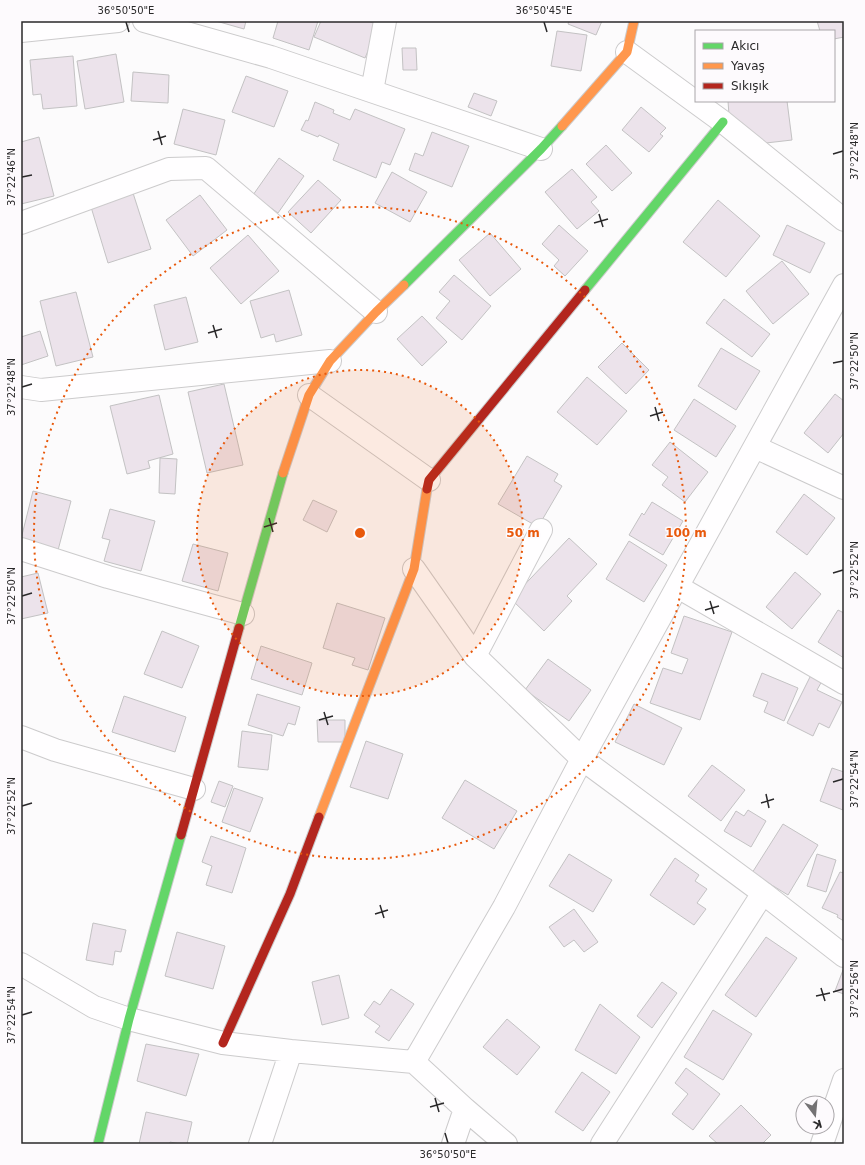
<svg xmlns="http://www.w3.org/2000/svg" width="865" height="1165" font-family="'DejaVu Sans',sans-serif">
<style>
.building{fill:#ece3eb;stroke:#c3c2c3}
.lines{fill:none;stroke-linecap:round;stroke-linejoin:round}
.street-casing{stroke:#cccbcc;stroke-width:24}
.fast-casing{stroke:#cccbcc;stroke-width:11}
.slow-casing{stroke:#cccbcc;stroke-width:11}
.jam-casing{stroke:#cccbcc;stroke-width:11}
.street{stroke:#fffeff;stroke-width:22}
.fast{stroke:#63d668;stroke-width:9}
.slow{stroke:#ff974d;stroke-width:9}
.jam{stroke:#b3261e;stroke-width:9}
.ticks{fill:none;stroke:#2a292a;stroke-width:1.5}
.ring{fill:none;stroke:#e8590c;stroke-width:2;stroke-dasharray:2 4}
.centre{fill:#e8590c;stroke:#fdfafd;stroke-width:2}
.ring-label{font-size:12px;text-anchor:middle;font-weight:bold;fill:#e8590c;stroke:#fdfafd;stroke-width:3;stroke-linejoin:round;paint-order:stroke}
.neatline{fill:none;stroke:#2a292a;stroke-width:1.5}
.ticks-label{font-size:10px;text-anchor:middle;fill:#2a292a}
</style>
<rect width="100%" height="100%" fill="#fcfbfc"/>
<path class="building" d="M216 21H246L244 29Z
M278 21H318L309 50 273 38Z
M321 21H368L379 25 365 58 314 37Z
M569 21H602L596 35 568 24Z
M817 21H844V37L834 39V31H820Z
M557 31 587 35 581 71 551 66Z
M402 48H416L417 70H403Z
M116 54 124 102 85 109 77 61Z
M73 56 77 106 43 109 41 94 33 95 30 60Z
M133 72 169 75 168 103 131 101Z
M246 76 288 91 274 127 232 112Z
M474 93 497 101 491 116 468 107Z
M728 101H787L792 140 766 143 729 115Z
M315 102 334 110 333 113 350 120 355 109 405 129 390 165 382 162 376 178 333 160 339 144 319 135 318 137 301 130 306 120 308 121Z
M641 107 666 128 660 134 663 136 649 152 622 130Z
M183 109 225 120 216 155 174 144Z
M432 132 469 146 452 187 409 170 415 153 423 156Z
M39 137 54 196 21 204V142Z
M606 145 632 173 612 191 586 164Z
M279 158 304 176 278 213 253 195Z
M572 169 597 197 591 202 599 211 577 229 545 192Z
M392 172 427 192 410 222 375 203Z
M318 180 341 200 311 233 288 212Z
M133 193 151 249 108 263 91 207Z
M200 195 227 230 193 256 166 220Z
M718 200 760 236 726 277 683 242Z
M559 225 588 251 565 276 554 266 559 260 542 244Z
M787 225 825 243 810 273 773 255Z
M490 233 521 269 490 296 459 260Z
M248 235 279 271 241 304 210 268Z
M782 261 809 294 773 324 746 291Z
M454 275 491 306 462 340 436 318 450 301 439 292Z
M289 290 302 335 276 342 274 334 261 338 250 301Z
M76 292 93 357 56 366 40 301Z
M186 297 198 342 165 350 154 305Z
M724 299 770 334 752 357 706 323Z
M422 316 447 342 422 366 397 339Z
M40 331 48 356 21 365V337Z
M622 343 649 370 626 394 598 367Z
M721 348 760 371 736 410 698 386Z
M587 377 627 411 597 445 557 412Z
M224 384 243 465 207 473 188 392Z
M835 394 844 401V433L828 453 804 433Z
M159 395 173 454 148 461 150 468 127 474 110 406Z
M694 399 736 426 716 457 674 430Z
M670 442 708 472 685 502 662 485 668 477 652 465Z
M527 456 558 474 554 481 562 486 538 527 498 504Z
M160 458 177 459 175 494 159 493Z
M33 491 71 501 57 554 21 539Z
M804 494 835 518 807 555 776 532Z
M313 500 337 511 327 532 303 520Z
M652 502 683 521 663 555 629 535 642 513 644 515Z
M110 509 155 521 141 571 104 561 110 540 102 538Z
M569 538 597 564 567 596 572 601 544 631 511 599Z
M629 541 667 565 644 602 606 579Z
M193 544 228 553 218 591 182 581Z
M795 572 821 594 792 629 766 607Z
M38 573 48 613 21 619V577Z
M337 603 385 618 368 670 352 665 355 658 323 648Z
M838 610 844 613V658L818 642Z
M684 616 732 632 700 720 650 703 663 668 682 674 688 659 671 653Z
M162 631 199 646 182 688 144 674Z
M261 646 312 663 302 695 251 679Z
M548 659 591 690 569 721 525 690Z
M762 673 798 688 784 721 764 712 768 702 753 696Z
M811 675 822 681 817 690 842 702 829 728 819 723 813 736 787 723Z
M257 694 300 707 295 725 288 723 283 736 248 725Z
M124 696 186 717 175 752 112 732Z
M634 704 682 728 664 765 615 742Z
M317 720H345V742H318Z
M242 731 272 735 268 770 238 767Z
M366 741 403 754 388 799 350 787Z
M712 765 745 790 721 821 688 796Z
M832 768 844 772 843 810 820 801Z
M465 780 517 811 494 849 442 818Z
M219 781 233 786 225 807 211 802Z
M234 788 263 798 250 832 222 822Z
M748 810 766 821 751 847 724 831 736 811 744 816Z
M783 824 818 845 788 895 752 873Z
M211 836 246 848 232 893 206 885 212 866 202 862Z
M569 854 612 880 593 912 549 886Z
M817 854 836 860 826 892 807 886Z
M675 858 699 875 695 881 707 889 697 903 706 909 694 925 650 895Z
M840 872 844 873V921L837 917 838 915 822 908Z
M574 909 598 942 584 952 574 940 564 947 549 927Z
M93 923 126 930 121 952 115 951 113 965 86 960Z
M177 932 225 946 213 989 165 976Z
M766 937 797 958 756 1017 725 995Z
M843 970H844V994L835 991Z
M339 975 349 1018 322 1025 312 982Z
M662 982 677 993 652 1028 637 1016Z
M391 989 414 1004 389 1041 375 1032 380 1026 364 1015 374 1001 380 1005Z
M600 1004 640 1037 616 1074 575 1050Z
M713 1010 752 1034 723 1080 684 1057Z
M507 1019 540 1047 517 1075 483 1047Z
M146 1044 199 1054 186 1096 137 1081Z
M686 1068 720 1094 693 1130 672 1114 688 1094 675 1083Z
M582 1072 610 1092 583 1131 555 1112Z
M741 1105 771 1135 762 1144H718L709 1136Z
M146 1112 192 1122 187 1144H180L170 1142 169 1144H139Z"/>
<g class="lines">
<g class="street-casing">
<path id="street" d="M144 21 271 57 541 149
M21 31 118 21
M627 52 723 122 844 220
M372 91 385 21
M21 223 169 169 206 168 376 312
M21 387 41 390 330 361
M309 395 429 480
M755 447 844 488
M21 549 108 577 243 614
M414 569 475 656 582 759 763 893 844 956
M678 587 844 683
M475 656 541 530
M21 737 55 750 194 789
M21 964 94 1007 129 1019 223 1043 291 1051 414 1062 465 1109 506 1144
M414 1062 504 907 582 759 844 285
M260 1144 291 1051
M453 1144 465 1109
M602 1144 763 893
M822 1144 844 1080"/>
</g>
<g class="fast-casing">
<path id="fast" d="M404 285 541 149 562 126
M585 290 723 122
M239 628 283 473
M98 1144 129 1019 181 835"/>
</g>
<g class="slow-casing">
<path id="slow" d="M562 126 627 52 634 21
M283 473 309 395 330 361 376 312 404 285
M319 817 414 569 427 489"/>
</g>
<g class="jam-casing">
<path id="jam" d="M427 489 429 480 585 290
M181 835 239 628
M223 1043 290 894 319 817"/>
</g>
<use href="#street" class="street"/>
<use href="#fast" class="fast"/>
<use href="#slow" class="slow"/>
<use href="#jam" class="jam"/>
</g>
<path class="ticks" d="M126 22 129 32M544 22 547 32M158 131 162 145M153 140 166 136M833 154 843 151M22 177 32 175M599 214 603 227M594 223 608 219M213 325 217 338M208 333 222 329M833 363 843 361M22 387 32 384M655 407 659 421M650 416 663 412M269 518 273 532M264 527 277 523M833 573 843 570M22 596 32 593M710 601 714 614M705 610 719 606M324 712 328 725M319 720 333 716M833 782 843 779M766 794 769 808M761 803 774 799M22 806 32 803M380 905 384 918M375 914 388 910M821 988 825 1001M833 992 843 989M816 996 830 993M22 1015 32 1012M435 1098 439 1112M430 1107 444 1103M445 1133 448 1143"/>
<circle cx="360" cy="533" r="163" fill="#e8590c" fill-opacity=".12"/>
<g class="ring">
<circle cx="360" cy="533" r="163"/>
<circle cx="360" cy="533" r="326"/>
</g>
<circle cx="360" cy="533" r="6" class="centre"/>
<g class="ring-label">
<text x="523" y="537">50 m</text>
<text x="686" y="537">100 m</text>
</g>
<rect width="865" height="1165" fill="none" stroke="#fdfafd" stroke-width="44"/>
<rect x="695" y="30" width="140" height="72" fill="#fdfafd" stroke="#a9a6a9"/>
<rect x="703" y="43" width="20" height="6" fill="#63d668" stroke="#a9a6a9"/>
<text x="731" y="50" font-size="12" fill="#2a292a">Akıcı</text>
<rect x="703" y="63" width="20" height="6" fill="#ff974d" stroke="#a9a6a9"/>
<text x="731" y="70" font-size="12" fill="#2a292a">Yavaş</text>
<rect x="703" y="83" width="20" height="6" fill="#b3261e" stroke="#a9a6a9"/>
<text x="731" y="90" font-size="12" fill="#2a292a">Sıkışık</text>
<g transform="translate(815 1115) rotate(164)"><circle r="19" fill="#fdfafd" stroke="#a9a6a9"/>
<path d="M0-3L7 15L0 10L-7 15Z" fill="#747274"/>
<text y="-6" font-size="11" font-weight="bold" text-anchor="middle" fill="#2a292a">K</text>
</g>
<rect x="22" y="22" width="821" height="1121" class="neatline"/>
<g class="ticks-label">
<text x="126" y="14">36°50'50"E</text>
<text x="544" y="14">36°50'45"E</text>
<text transform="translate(854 151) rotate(-90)" y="4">37°22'48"N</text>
<text transform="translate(11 177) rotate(-90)" y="4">37°22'46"N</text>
<text transform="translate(854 361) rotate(-90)" y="4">37°22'50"N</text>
<text transform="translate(11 387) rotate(-90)" y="4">37°22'48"N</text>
<text transform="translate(854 570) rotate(-90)" y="4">37°22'52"N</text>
<text transform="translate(11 596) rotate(-90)" y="4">37°22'50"N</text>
<text transform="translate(854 779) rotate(-90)" y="4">37°22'54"N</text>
<text transform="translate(11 806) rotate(-90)" y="4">37°22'52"N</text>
<text transform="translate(854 989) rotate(-90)" y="4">37°22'56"N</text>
<text transform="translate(11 1015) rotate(-90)" y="4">37°22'54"N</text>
<text x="448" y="1158">36°50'50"E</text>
</g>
</svg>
